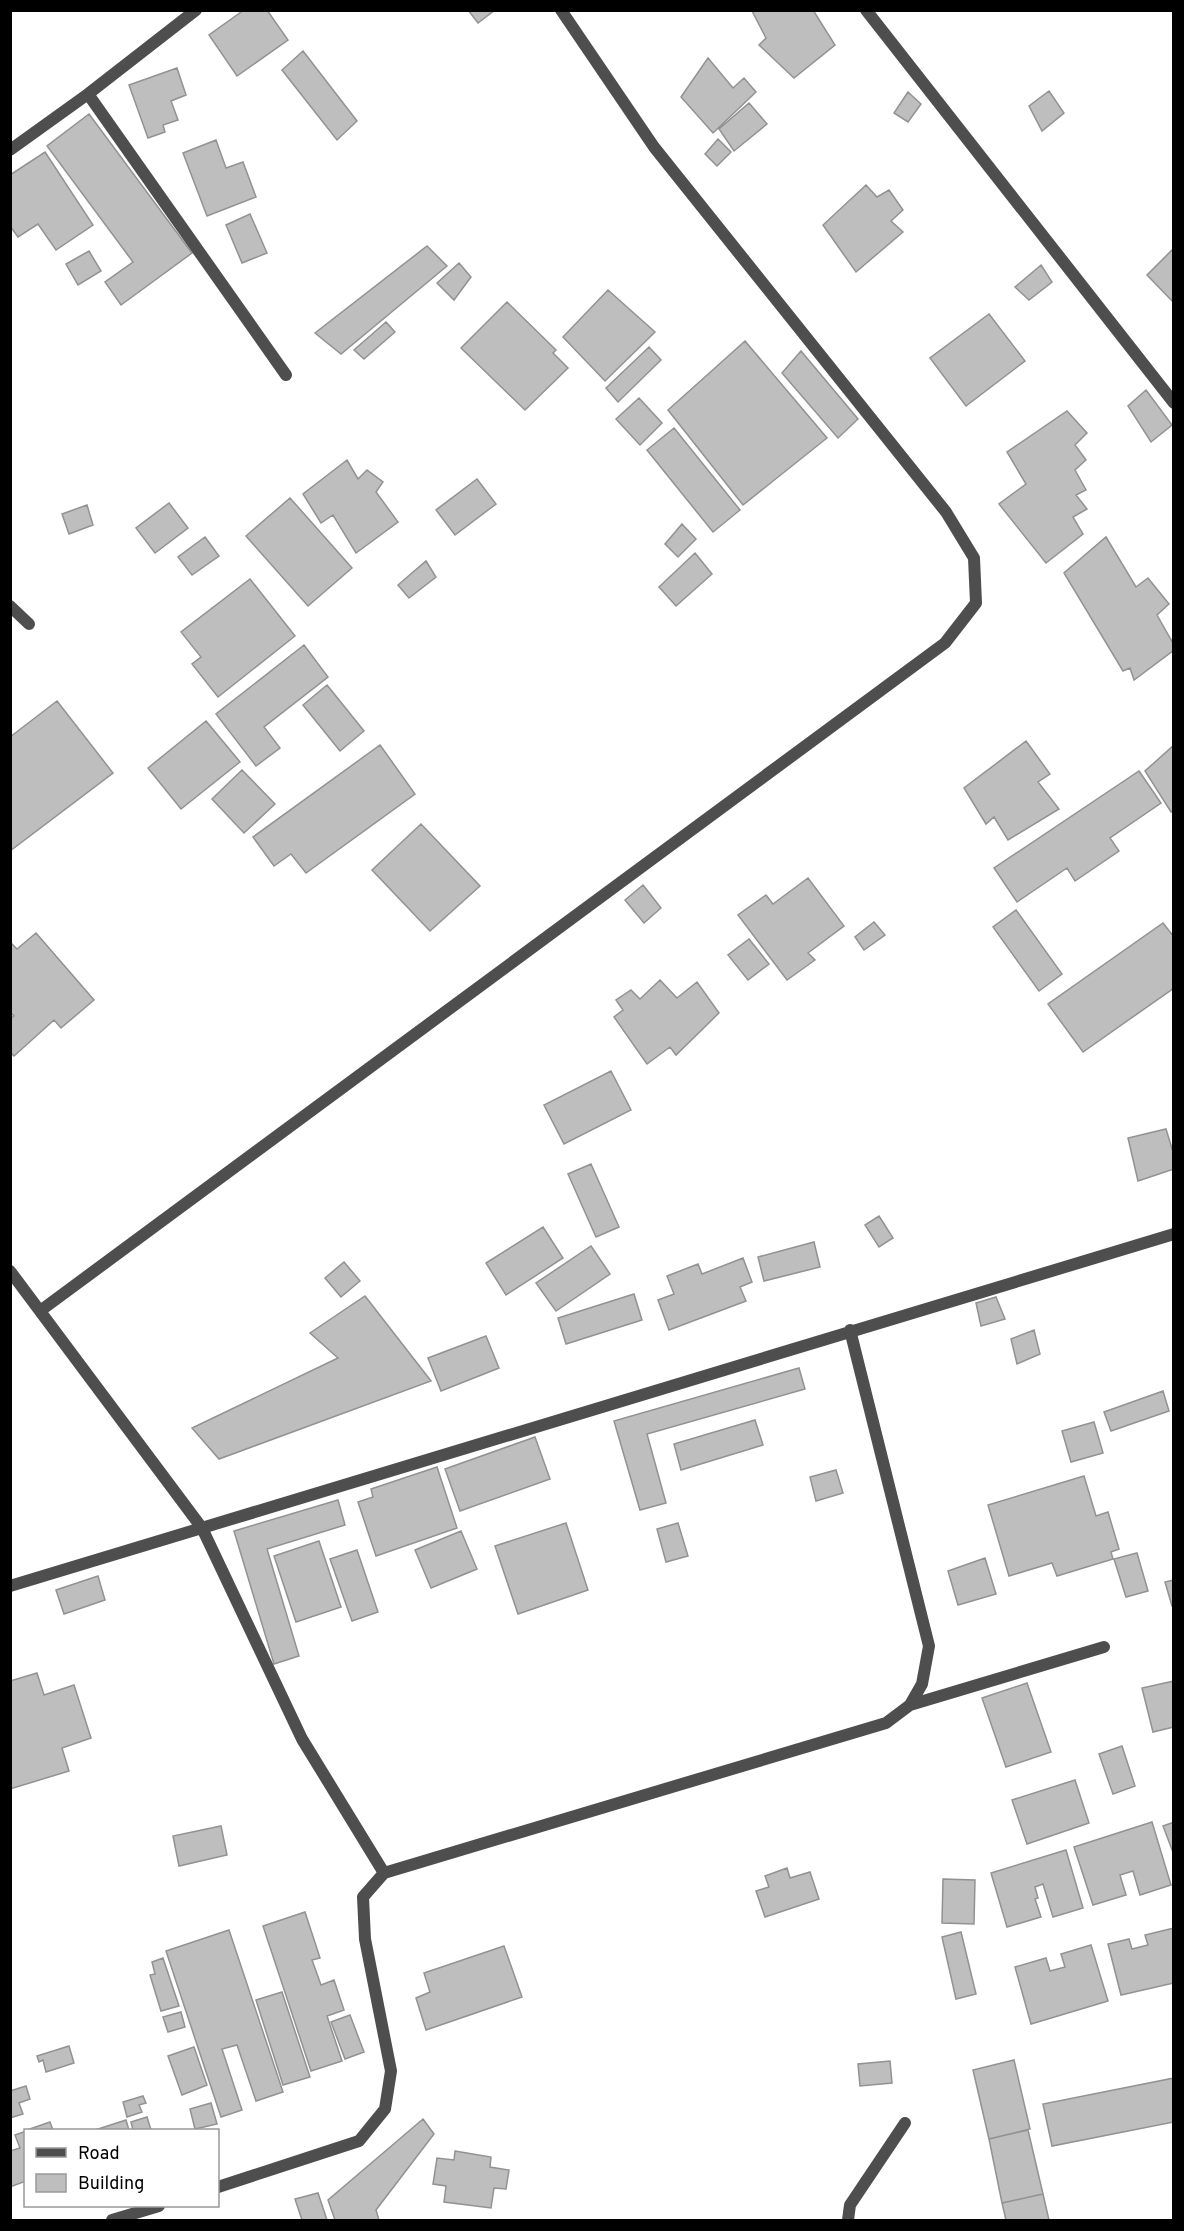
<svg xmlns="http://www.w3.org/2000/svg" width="1184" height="2231" font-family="Overpass,sans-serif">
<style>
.building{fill:#bebebe;stroke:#929292;stroke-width:1.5}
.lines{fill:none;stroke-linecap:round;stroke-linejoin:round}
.service{stroke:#4e4e4e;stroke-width:12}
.minor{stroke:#4e4e4e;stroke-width:12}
</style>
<rect width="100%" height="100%" fill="#fff"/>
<path class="building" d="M244 10H267L288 40 237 76 209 35Z
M468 10H495L478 23Z
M813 10 835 45 794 78 759 45 766 38 752 11Z
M303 51 357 121 337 140 282 70Z
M708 58 733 88 744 78 756 92 713 133 681 97Z
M177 68 186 95 171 101 178 120 163 125 165 132 148 138 129 85Z
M1049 91 1064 113 1042 131 1029 106Z
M908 92 921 104 908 122 894 113Z
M749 103 767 124 734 151 719 129Z
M89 114 192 253 121 305 105 282 133 262 47 146Z
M718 139 731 152 717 166 705 154Z
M216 140 226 168 243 162 256 197 207 216 183 153Z
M45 152 93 225 56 250 38 224 18 237 10 226V175Z
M866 185 877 197 889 190 903 210 891 221 903 232 856 272 823 225Z
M250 214 267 253 242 263 226 225Z
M427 246 447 266 341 354 315 333Z
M1174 248V303L1147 275Z
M89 251 101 271 78 285 66 264Z
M459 263 471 277 454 300 437 283Z
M1041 265 1052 282 1029 300 1015 287Z
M608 290 655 332 605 381 563 337Z
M507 302 556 350 553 353 568 368 525 410 461 348Z
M989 314 1025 361 966 406 930 358Z
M386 322 395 332 364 359 354 350Z
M745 341 827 438 743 505 668 410Z
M649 347 661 360 618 402 606 388Z
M801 351 858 419 838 438 782 373Z
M1146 390 1172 425 1151 442 1128 406Z
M639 398 662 423 640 445 616 419Z
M1067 411 1087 433 1075 445 1086 460 1075 470 1086 490 1076 495 1087 509 1073 517 1083 534 1046 563 999 504 1026 484 1007 452Z
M674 428 740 510 713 532 647 450Z
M347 460 358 479 367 470 383 482 376 492 398 522 356 553 333 515 321 523 303 494Z
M477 479 496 504 455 535 436 510Z
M290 498 352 568 308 606 246 536Z
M169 503 188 528 155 553 136 528Z
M87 505 93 525 69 534 62 514Z
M682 524 696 539 678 557 665 544Z
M205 537 219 556 192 575 178 557Z
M1106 537 1136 587 1148 578 1169 604 1157 615 1174 645V650L1134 680 1130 668 1123 671 1064 573Z
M695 553 712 574 676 606 659 587Z
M426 561 436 577 409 598 398 585Z
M250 579 295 636 218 697 192 664 201 657 181 632Z
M304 645 328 677 264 727 280 748 256 766 216 714Z
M327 685 364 731 340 751 303 705Z
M57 701 113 773 10 851V737Z
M206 721 240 762 181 809 148 768Z
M1026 741 1050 774 1038 782 1059 809 1008 840 994 817 986 824 964 788Z
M380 745 415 794 306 873 291 854 274 866 253 837Z
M1174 745V810L1171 812 1145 771Z
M242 770 275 804 244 833 212 799Z
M1139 771 1161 803 1110 838 1119 851 1075 881 1067 868 1017 902 994 868Z
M421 824 480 886 430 931 372 870Z
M808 878 844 926 808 953 815 960 787 980 738 915 766 895 773 904Z
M643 885 661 908 644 923 625 900Z
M1016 910 1062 974 1039 991 993 927Z
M874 922 885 935 864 950 855 937Z
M1163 923 1174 937V988L1083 1052 1048 1004Z
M36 933 94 1000 61 1028 54 1020 14 1056 10 1052V1019L14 1016 10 1012V942L17 949Z
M749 939 769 964 748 980 728 955Z
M660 980 677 998 697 982 719 1013 676 1055 670 1047 647 1064 614 1017 623 1010 616 1000 631 990 640 999Z
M611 1071 631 1110 564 1144 544 1105Z
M1166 1129 1174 1155V1169L1138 1181 1128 1138Z
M591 1164 619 1227 596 1237 568 1174Z
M879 1216 893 1238 879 1247 865 1225Z
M543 1227 563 1258 506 1295 486 1263Z
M814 1242 820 1267 764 1281 758 1257Z
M591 1246 610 1274 556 1311 536 1283Z
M743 1258 752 1282 740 1287 746 1301 669 1330 658 1300 674 1294 667 1276 698 1264 702 1274Z
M344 1262 360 1281 341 1297 325 1278Z
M634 1294 642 1320 566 1344 558 1318Z
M365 1296 431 1381 219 1459 192 1428 338 1358 310 1333Z
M996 1297 1005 1319 981 1326 976 1303Z
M1034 1330 1040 1354 1017 1364 1011 1339Z
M486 1336 499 1368 441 1391 428 1358Z
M799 1368 805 1389 647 1434 666 1503 640 1510 614 1421Z
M1163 1391 1169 1411 1111 1431 1104 1412Z
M755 1420 763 1445 681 1470 674 1444Z
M1094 1422 1103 1453 1071 1462 1062 1431Z
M535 1437 550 1479 460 1511 445 1469Z
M437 1467 457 1528 376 1556 358 1502 373 1497 371 1489Z
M836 1470 843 1493 816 1501 810 1477Z
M1084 1476 1096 1516 1108 1512 1119 1549 1111 1552 1113 1559 1057 1576 1052 1563 1009 1576 988 1505Z
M338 1500 345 1525 267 1549 299 1656 274 1664 234 1531Z
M566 1523 588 1590 518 1614 495 1546Z
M678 1523 688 1556 666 1562 657 1529Z
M461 1531 477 1569 431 1588 415 1550Z
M319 1541 341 1607 296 1622 274 1556Z
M357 1550 378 1612 352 1621 330 1559Z
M1137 1553 1148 1591 1126 1597 1114 1559Z
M985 1558 996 1594 958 1605 948 1571Z
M98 1576 105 1600 64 1614 56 1590Z
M1174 1580V1606H1172L1165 1582Z
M37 1673 44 1695 74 1685 91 1738 62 1748 69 1771 10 1789V1681Z
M1174 1681V1727L1153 1732 1142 1688Z
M1027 1683 1051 1752 1006 1767 982 1698Z
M1122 1746 1135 1786 1113 1794 1099 1754Z
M1075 1780 1089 1823 1027 1844 1012 1800Z
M1152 1822 1171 1885 1140 1895 1133 1871 1120 1875 1126 1895 1093 1905 1074 1847Z
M1174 1822V1855L1163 1826Z
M221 1826 227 1855 179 1866 173 1836Z
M1066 1850 1083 1908 1053 1917 1043 1884 1035 1887 1038 1898 1035 1899 1041 1917 1007 1927 991 1873Z
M787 1868 790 1878 810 1872 819 1899 765 1917 756 1891 769 1887 765 1876Z
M943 1879 975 1880 974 1924 942 1923Z
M305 1912 320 1958 312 1960 321 1985 334 1980 344 2010 327 2016 342 2061 311 2071 263 1926Z
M1174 1928V1983L1121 1995 1108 1944 1129 1939 1132 1949 1148 1945 1145 1935Z
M229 1930 283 2092 256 2101 237 2045 222 2049 242 2110 221 2117 166 1951Z
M961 1932 976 1994 956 1999 942 1937Z
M1091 1945 1108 2001 1031 2024 1015 1967 1046 1958 1050 1971 1065 1967 1061 1954Z
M504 1946 522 1997 426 2030 416 1998 430 1992 424 1973Z
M163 1958 179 2006 161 2011 150 1975 155 1974 152 1962Z
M282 1992 310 2077 283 2085 256 2000Z
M181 2012 185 2027 168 2032 163 2017Z
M350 2015 364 2052 345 2059 331 2022Z
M69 2046 74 2063 46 2072 43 2060 39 2062 37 2056Z
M194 2047 207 2085 182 2095 168 2056Z
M1014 2060 1030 2129 989 2139 973 2070Z
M890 2061 892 2083 860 2086 858 2064Z
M1174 2078V2122L1052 2146 1043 2104Z
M26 2086 30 2099 19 2103 23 2114 10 2118V2091Z
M143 2096 146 2103 139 2105 142 2112 127 2117 123 2102Z
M211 2103 217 2124 195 2129 190 2109Z
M147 2117 151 2130H133L131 2122Z
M423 2119 434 2134 376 2210 379 2220H335L328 2200Z
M126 2120 129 2130H95Z
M50 2122 53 2130H27Z
M1028 2130 1043 2194 1002 2203 989 2139Z
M26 2131V2181L10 2187V2151L20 2148 15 2135Z
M455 2151 491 2157 490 2167 509 2170 506 2189 494 2188 491 2208 444 2202 446 2186 433 2184 437 2158 454 2160Z
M318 2193 327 2220H302L295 2199Z
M1043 2194 1049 2220H1006L1002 2203Z"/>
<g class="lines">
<path class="service" d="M848 2220 850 2205 905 2123"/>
<path class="minor" d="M866 10 1174 403
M88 94 286 375
M10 150 88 94 196 10
M10 606 29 624
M10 1271 202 1528 302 1739 384 1873
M40 1311 945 643 976 603 974 558 946 512 654 147 561 10
M10 1586 1174 1234
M910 1705 1104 1647
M218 2187 359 2141 385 2109 391 2071 365 1939 363 1897 384 1873 886 1723 910 1705 922 1684 929 1646 850 1330
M112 2220 159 2206"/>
</g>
<rect width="1184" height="2231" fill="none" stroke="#000000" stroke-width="24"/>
<rect x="24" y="2129" width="195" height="78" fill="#ffffff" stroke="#999999" stroke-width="1.5"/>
<rect x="36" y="2148" width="30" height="9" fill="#4e4e4e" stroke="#999999" stroke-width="1.5"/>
<text x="78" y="2159" font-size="18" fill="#000000">Road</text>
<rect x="36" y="2174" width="30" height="18" fill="#bebebe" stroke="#999999" stroke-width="1.5"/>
<text x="78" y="2189" font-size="18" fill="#000000">Building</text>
</svg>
